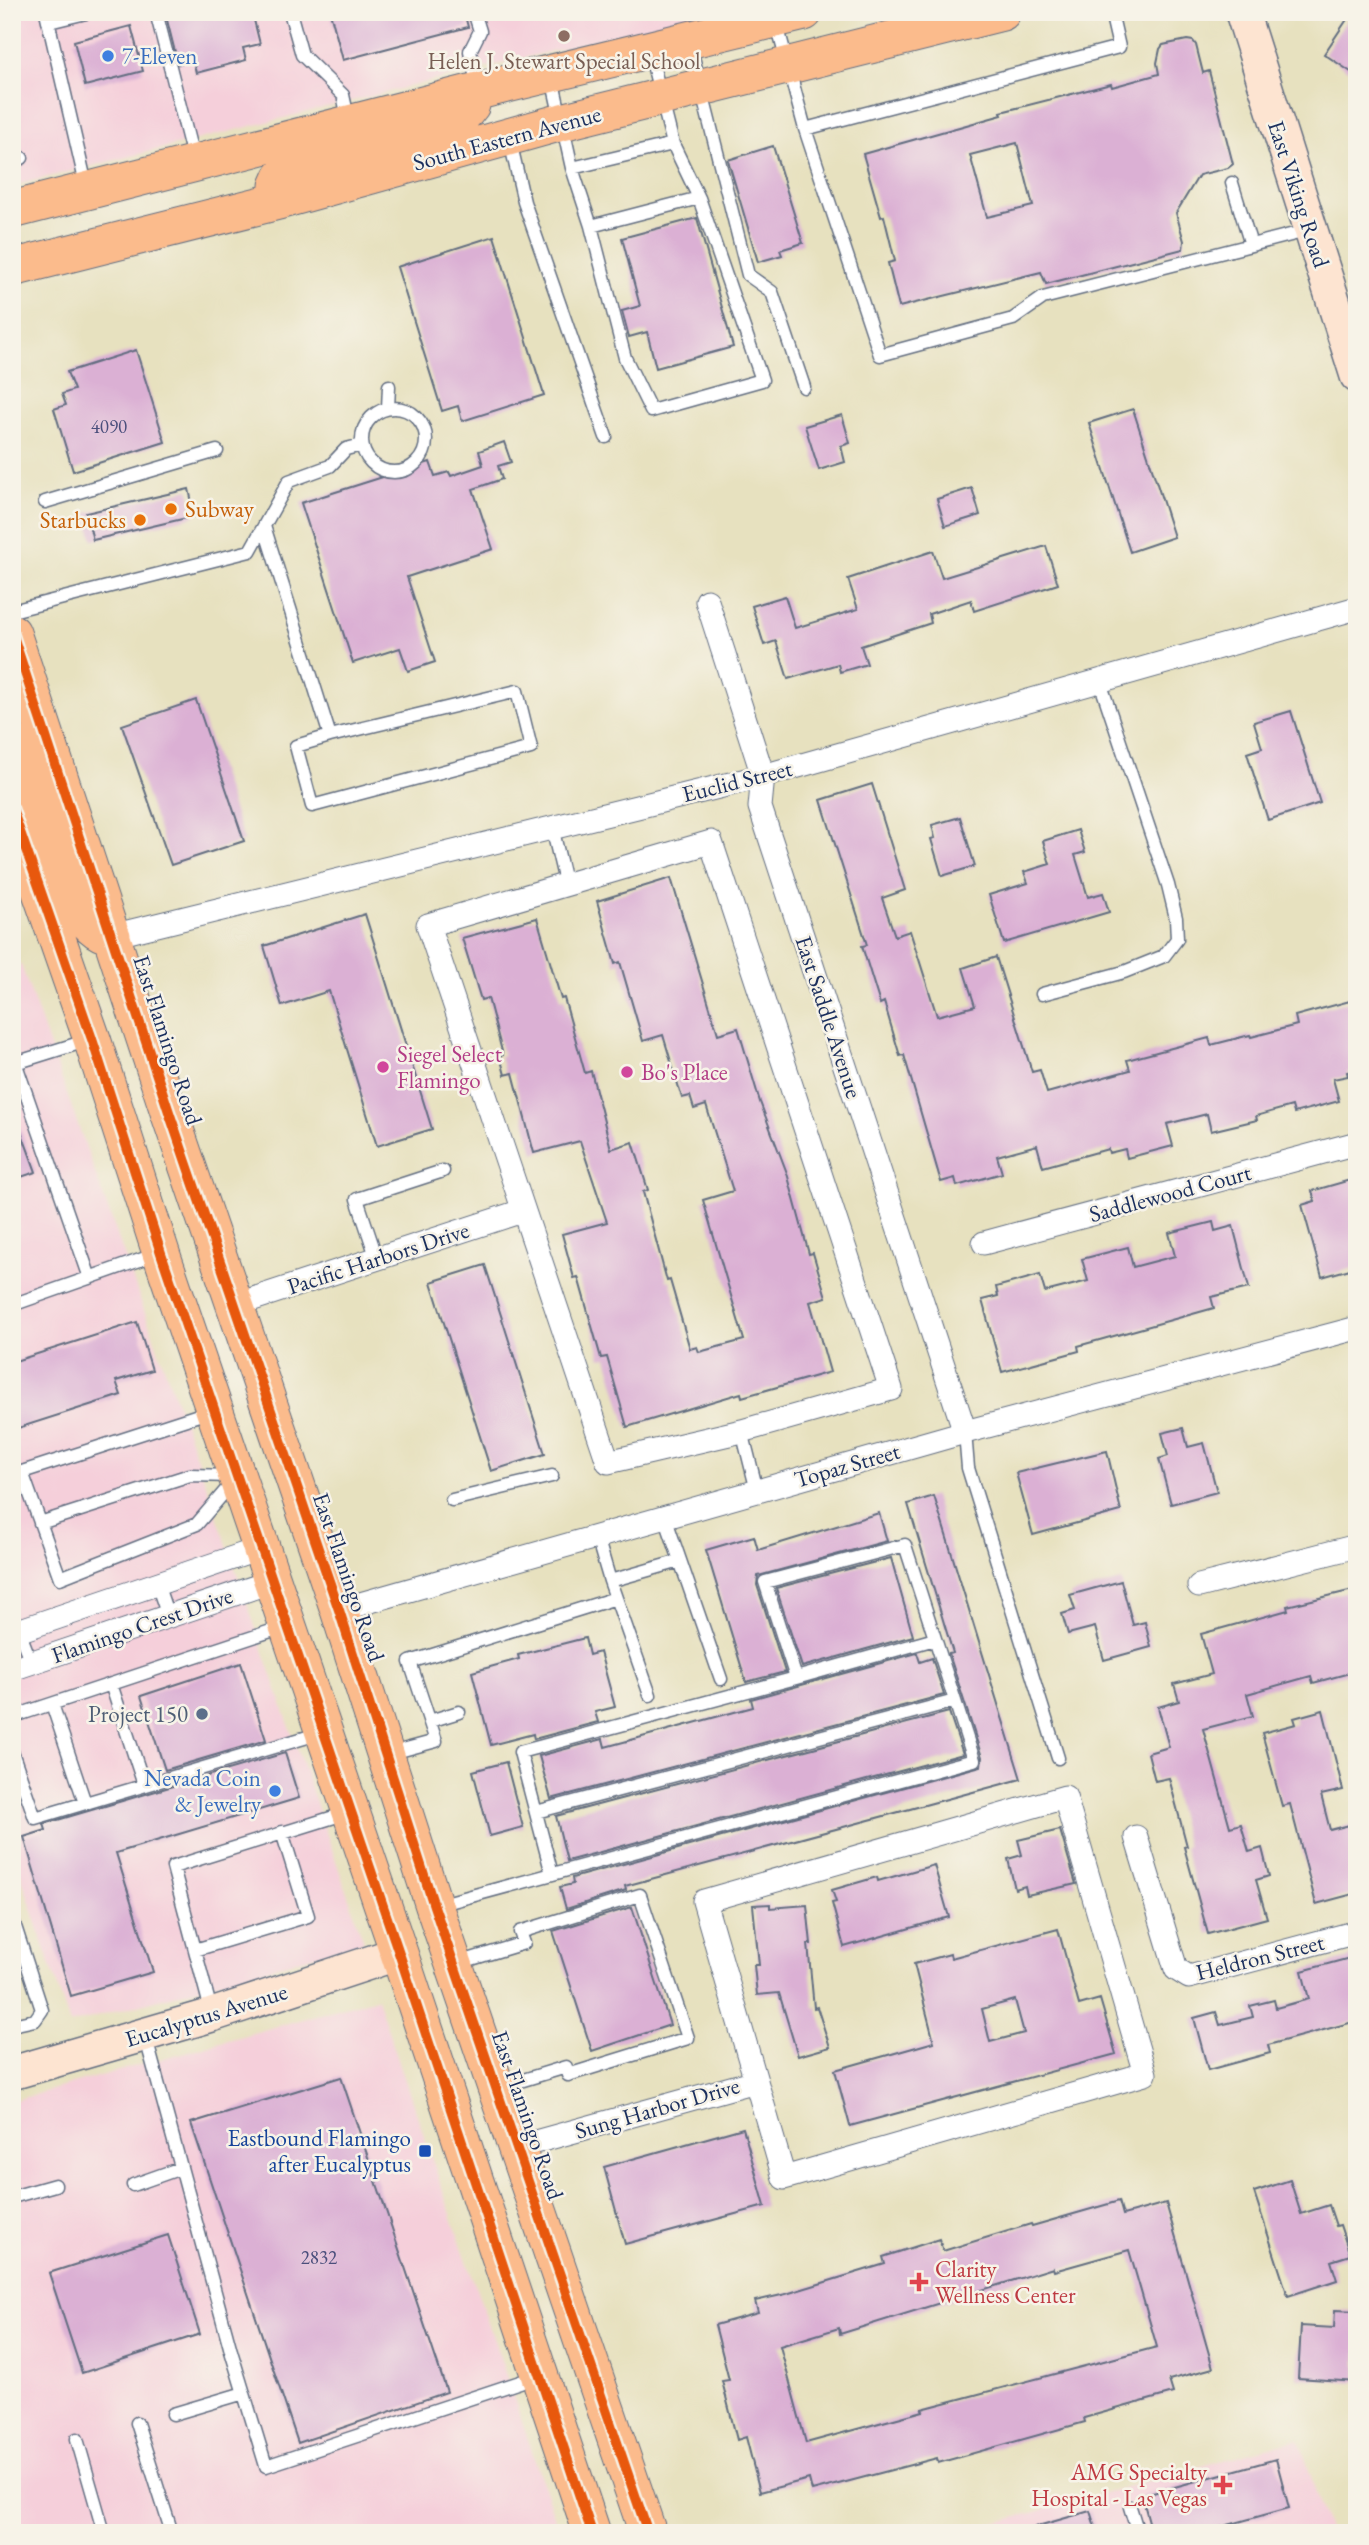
<svg xmlns="http://www.w3.org/2000/svg" width="1369" height="2545" font-family="'EB Garamond',serif">
<style>
.built{fill:#f5cfda}
.building{fill:#dbb0d4;fill-rule:evenodd}
.lines{fill:none;stroke-linecap:round;stroke-linejoin:round}
.lane-casing{stroke:#626d80;stroke-width:15}
.street-casing{stroke:#626d80;stroke-width:25}
.secondary-casing{stroke:#626d80;stroke-width:36}
.primary-casing{stroke:#626d80;stroke-width:39}
.lane{stroke:#fff;stroke-width:12}
.street{stroke:#fff;stroke-width:23}
.secondary{stroke:#fde4d1;stroke-width:33}
.primary{stroke:#fbbb8c;stroke-width:37}
.cycleway-casing{stroke:#f7f3e8;stroke-width:15}
.cycleway{stroke:#e8590c;stroke-width:10}
.education-dot{fill:#8d6e63;stroke:#f7f3e8;stroke-width:2.5}
.shop-dot{fill:#3f7fe0;stroke:#f7f3e8;stroke-width:2.5}
.food-dot{fill:#e8710a;stroke:#f7f3e8;stroke-width:2.5}
.hotel-dot{fill:#d1479c;stroke:#f7f3e8;stroke-width:2.5}
.service-dot{fill:#5c6f8a;stroke:#f7f3e8;stroke-width:2.5}
.transit-dot{fill:#1a4fb4;stroke:#f7f3e8;stroke-width:2.5}
.health-dot{fill:#e0444e;stroke:#f7f3e8;stroke-width:2.5}
.labels{text-anchor:middle;dominant-baseline:central;stroke-width:5;stroke-linejoin:round;paint-order:stroke}
.number-label{font-size:19px;fill:#4b4f7c}
.shop-label{font-size:23px;fill:#366cbe;stroke:#f7f3e8;text-anchor:start}
.education-label{font-size:23px;fill:#785e54;stroke:#f7f3e8}
.street-label{font-size:23px;fill:#1b2f5e;stroke:#f7f3e8}
.food-label{font-size:23px;fill:#c56008;stroke:#f7f3e8;text-anchor:start}
.hotel-label{font-size:23px;fill:#b23c85;stroke:#f7f3e8;text-anchor:start}
.service-label{font-size:23px;fill:#4e5e75;stroke:#f7f3e8;text-anchor:end}
.transit-label{font-size:23px;fill:#164399;stroke:#f7f3e8;text-anchor:end}
.health-label{font-size:23px;fill:#be3a42;stroke:#f7f3e8;text-anchor:start}
</style>
<rect width="100%" height="100%" fill="#f7f3e8"/>
<filter id="ink" filterUnits="userSpaceOnUse"><feTurbulence type="fractalNoise" baseFrequency=".0143" numOctaves="2"/><feDisplacementMap in="SourceGraphic" scale="14" xChannelSelector="R" yChannelSelector="G"/><feConvolveMatrix kernelMatrix="1 2 1 2 8 2 1 2 1" color-interpolation-filters="sRGB"/></filter>
<filter id="wash" filterUnits="userSpaceOnUse"><feTurbulence type="fractalNoise" baseFrequency=".00686" numOctaves="4" result="noise"/><feDisplacementMap in="SourceGraphic" scale="28" xChannelSelector="R" yChannelSelector="G"/><feGaussianBlur stdDeviation="1.57" result="paint"/><feColorMatrix in="noise" values="0 0 0 0 0 0 0 0 0 0 0 0 0 0 0 0 0 1.4 0 .05"/><feComposite in="paint" operator="in"/></filter>
<g filter="url(#wash)">
<rect width="100%" height="100%" fill="#e7e1bf"/>
<path class="built" d="M12 12H708L12 186Z
M21 965 207 1487 364 1942 70 2024 12 1848V968Z
M377 1998 560 2533H12V2101Z
M1299 2439 1329 2533 966 2531Z"/>
<g id="blocks">
<path class="building" d="M165 12H252L260 44 243 48 246 60 196 73 193 60 178 64Z
M330 12H464L468 27 343 60Z
M1352 12H1357V76L1324 54Z
M131 26 143 71 85 86 74 41Z
M1187 40 1193 41 1196 45 1203 73 1209 71 1233 164 1228 168 1199 175 1176 213 1184 241 1183 249 1046 284 1041 272 899 307 888 263 895 261 884 216 881 217 863 154 1002 115 1001 112 1111 84 1112 87 1159 74 1157 63 1160 49 1163 45ZM1017 143 1033 206 987 217 970 155Z
M773 146 803 243 780 250 782 255 758 262 728 160Z
M697 218 733 347 656 368 647 332 629 337 622 311 640 306 622 238Z
M494 236 544 395 462 421 458 406 442 411 397 267Z
M136 350 165 442 73 471 54 409 66 405 62 394 74 390 67 372Z
M1133 409 1174 537 1130 552 1089 423Z
M842 415 850 443 841 446 845 462 819 470 805 426Z
M504 442 511 462 498 466 502 479 473 489 493 549 407 577 435 662 408 671 400 648 353 663 301 503 430 462 435 476 449 472 451 476 483 465 479 451Z
M972 488 980 515 945 526 937 499Z
M189 489 195 516 93 540 86 513Z
M1046 546 1058 584 974 611 971 600 929 614 931 623 861 646 867 664 840 672 838 664 788 679 776 641 764 645 752 606 785 596 795 628 858 609 848 579 933 551 942 578Z
M196 700 244 841 171 865 122 725Z
M1291 711 1320 803 1268 820 1247 753 1262 748 1254 722Z
M872 784 905 890 882 898 895 936 910 931 937 1016 975 1006 963 968 996 957 1032 1072 1040 1070 1047 1093 1130 1070 1127 1060 1209 1038 1211 1045 1250 1035 1251 1037 1297 1025 1295 1016 1357 999V1070L1347 1072 1348 1076 1333 1079 1339 1101 1294 1113 1292 1106 1256 1116 1257 1120 1211 1131 1207 1114 1167 1124 1173 1146 1127 1158 1125 1149 1109 1153 1108 1149 1043 1167 1037 1145 997 1156 1002 1173 957 1186 955 1178 941 1182 904 1055 900 1056 884 1002 880 1004 862 946 867 945 821 800Z
M960 817 975 866 942 876 931 839 935 838 932 825Z
M1078 830 1085 852 1075 855 1088 897 1103 893 1109 912 1004 943 989 895 1028 883 1024 872 1050 864 1043 841Z
M671 878 718 1034 738 1028 760 1102 787 1173 809 1254 813 1253 826 1297 810 1302 830 1372 742 1397 741 1393 627 1427 607 1357 601 1358 578 1277 574 1278 562 1234 607 1222 580 1141 534 1153 513 1073 505 1075 500 1056 503 1055 488 998 481 1000 462 938 537 918 561 999 564 998 585 1073 591 1071 611 1149 633 1142 648 1190 643 1192 667 1281 670 1280 690 1349 697 1347 699 1352 744 1340 703 1200 733 1191 706 1105 694 1109 690 1096 682 1098 663 1035 643 1041 620 962 615 964 597 901Z
M365 914 432 1129 377 1146 329 991 282 1006 264 946Z
M14 1112 36 1172 12 1180V1113Z
M1357 1178V1267L1322 1277 1302 1205 1315 1201 1312 1191Z
M1213 1222 1215 1231 1233 1226 1249 1288 1211 1297 1214 1308 1078 1346 1079 1351 1002 1372 982 1300 998 1296 996 1287 1040 1275 1045 1292 1088 1281 1082 1259 1128 1247 1133 1267 1175 1256 1169 1233Z
M485 1265 545 1454 491 1471 431 1282Z
M137 1322 152 1370 116 1381 121 1395 12 1430V1362Z
M1183 1428 1188 1447 1204 1443 1217 1492 1171 1504 1159 1459 1168 1456 1162 1433Z
M1107 1451 1121 1511 1033 1535 1016 1473Z
M934 1496 1021 1779 625 1886 626 1890 566 1909 560 1887 573 1884 572 1878 981 1766 982 1757 949 1654 953 1653 908 1504Z
M879 1513 887 1541 758 1576 757 1585 785 1672 746 1682 706 1550 754 1536 758 1550Z
M891 1558 913 1636 802 1667 776 1588Z
M1121 1581 1133 1625 1145 1622 1151 1647 1104 1660 1095 1627 1068 1634 1062 1614 1075 1610 1070 1595Z
M1357 1589V1671L1313 1683 1311 1676 1247 1694 1253 1716 1203 1729 1230 1827 1241 1824 1249 1852 1262 1848 1269 1876 1256 1880 1267 1918 1208 1934 1184 1847 1187 1846 1169 1778 1155 1781 1148 1753 1169 1747 1158 1707 1179 1701 1174 1684 1212 1674 1201 1634 1288 1610 1287 1606Z
M585 1638 589 1655 600 1652 615 1707 595 1712 598 1722 534 1739 533 1734 491 1745 472 1672 519 1659 518 1655Z
M917 1653 920 1662 932 1658 944 1695 551 1799 539 1756 603 1739 605 1747 753 1707 751 1699Z
M241 1663 266 1740 165 1770 141 1696Z
M1323 1710 1343 1790 1321 1795 1330 1830 1357 1823V1893L1316 1904 1290 1804 1282 1806 1262 1733 1296 1724 1294 1718Z
M949 1712 963 1754 567 1861 556 1816Z
M285 1753 299 1798 116 1853 153 1972 71 1996 24 1837 46 1830 44 1824Z
M506 1762 523 1827 490 1836 473 1771Z
M1060 1830 1076 1884 1027 1895 1025 1886 1015 1889 1008 1859 1022 1855 1018 1840Z
M934 1865 949 1917 844 1947 832 1903 836 1902 832 1890 877 1877 878 1881Z
M770 1904V1908L807 1905 811 1944H808L814 2008 817 2007 830 2047 798 2056 779 1993 757 1995 754 1965H759L753 1905Z
M632 1907 670 2025 592 2051 553 1931Z
M1058 1929 1079 2005 1100 1999 1116 2054 850 2126 835 2070 934 2042 914 1964 950 1954 951 1958ZM1015 2000 1024 2033 990 2042 982 2009Z
M1357 1956V2021L1268 2045 1270 2053 1208 2070 1194 2018 1216 2012 1220 2025 1253 2017 1250 2006 1274 2000 1276 2008 1309 1999 1302 1971Z
M341 2077 447 2392 298 2443 191 2123Z
M743 2128 765 2206 625 2244 604 2167Z
M1290 2180 1301 2214 1329 2205 1336 2226 1340 2225 1350 2255 1331 2261 1337 2280 1288 2296 1254 2192Z
M1119 2201 1123 2215 1166 2203 1213 2368 1169 2380 1173 2393 1084 2418 1085 2422 938 2463 937 2458 812 2491 809 2479 760 2492 746 2437 737 2440 722 2381 729 2380 715 2325 758 2313 755 2301 786 2294 885 2264 883 2257 939 2239 943 2251 1031 2224 1032 2226ZM1129 2250 1157 2347 922 2409 923 2411 806 2443 780 2346 839 2328 840 2334 1053 2268 1054 2271Z
M168 2235 200 2334 82 2373 49 2273Z
M1335 2310 1357 2311V2382L1298 2378 1301 2326 1334 2328Z
M1276 2459 1289 2508 1199 2533H1152L1142 2496Z
M1090 2511 1097 2533H1032L1031 2528Z"/>
</g>
</g>
<g filter="url(#ink)">
<use href="#blocks" fill-opacity="0" stroke="#626d80" stroke-width="2"/>
<g class="lines">
<g class="lane-casing">
<path id="lane" d="M46 12 87 189
M156 12 194 161
M290 12 302 55 343 95 349 122
M474 12 480 31 470 51 478 88
M776 21 805 129 1119 47 1111 12
M49 22 90 12
M690 45 748 275 772 292 804 387
M552 78 572 168 591 226 625 358 651 411 762 380 699 198 673 144 650 53
M805 129 880 355 1013 319 1043 298 1310 230
M510 141 524 202 606 437
M12 161 22 158
M572 168 673 144
M1232 183 1251 245
M591 226 699 198
M362 440a32 32 0 1 1 64 0a32 32 0 1 1-64 0Z
M388 408 389 386
M45 502 217 451
M264 526 330 736 296 746 312 806 531 748 517 691 330 736
M12 611 250 551 289 481 330 466 346 449 362 445
M552 827 566 886
M1042 994 1124 972 1164 956 1177 939 1176 918 1168 885 1100 682
M12 1053 90 1278
M12 1064 89 1040
M377 1259 357 1199 443 1171
M12 1305 157 1254
M211 1411 22 1472 60 1578 197 1524 233 1482
M742 1431 757 1491
M965 1432 968 1468 1058 1758
M452 1500 552 1476
M665 1517 721 1679
M40 1523 190 1475 231 1476
M597 1537 610 1581
M157 1584 168 1616
M19 1631 31 1662
M796 1678 935 1639
M111 1684 144 1785
M650 1695 610 1581 680 1561
M52 1704 85 1803
M12 1717 286 1626
M430 1721 459 1712
M12 1752 35 1818 321 1733
M388 1754 436 1741 410 1662 616 1598
M536 1812 955 1701
M438 1905 974 1760 905 1545 765 1582 796 1678 520 1752 552 1874
M12 1917 42 2010 35 2020 12 2025
M195 1950 308 1916 282 1832
M455 1964 524 1943 520 1932 640 1895 688 2038 568 2075 566 2067 500 2087
M212 2014 173 1867 347 1813
M145 2035 231 2351 266 2466 538 2376
M133 2185 181 2168
M12 2197 55 2185
M173 2414 244 2393
M137 2423 172 2533
M77 2439 102 2526
M1130 2507 1138 2533"/>
</g>
<g class="street-casing">
<path id="street" d="M707 601 763 776 760 807 965 1432
M711 842 891 1389 742 1431 608 1462 428 925Z
M112 936 763 776 1357 608
M984 1243 1357 1143
M235 1305 522 1211
M1199 1586 1357 1546
M339 1610 965 1432 1357 1328
M12 1633 262 1548
M12 1669 273 1581
M1065 1797 1145 2074 784 2178 704 1901Z
M1136 1837 1176 1969 1189 1977 1357 1932
M517 2147 756 2081"/>
</g>
<g class="secondary-casing">
<path id="secondary" d="M1242 12 1357 376
M12 2073 212 2015 399 1953"/>
</g>
<g class="primary-casing">
<path id="primary" d="M372 157C401 135 449 137 471 105
M282 200 278 186 282 177C299 166 315 163 334 157 351 151 367 141 382 130
M12 210 478 91 804 12
M12 268 282 200 562 122 1002 12
M12 633 169 1112 339 1610 434 1906 648 2533
M12 742C44 784 56 927 112 936
M12 809 92 1039 161 1253 399 1953 592 2533"/>
</g>
<use href="#lane" class="lane"/>
<use href="#street" class="street"/>
<use href="#secondary" class="secondary"/>
<use href="#primary" class="primary"/>
<g class="cycleway-casing">
<path id="cycleway" d="M12 633 169 1112 339 1610 434 1906 648 2533
M12 809 92 1039 161 1253 399 1953 592 2533"/>
</g>
<use href="#cycleway" class="cycleway"/>
</g>
</g>
<circle class="education-dot" cx="564" cy="36" r="7"/>
<g class="shop-dot">
<circle cx="108" cy="56" r="7"/>
<circle cx="275" cy="1791" r="7"/>
</g>
<g class="food-dot">
<circle cx="171" cy="509" r="7"/>
<circle cx="140" cy="520" r="7"/>
</g>
<g class="hotel-dot">
<circle cx="383" cy="1067" r="7"/>
<circle cx="627" cy="1072" r="7"/>
</g>
<circle class="service-dot" cx="202" cy="1714" r="7"/>
<rect class="transit-dot" x="418" y="2144" width="14" height="14" rx="3.5"/>
<g class="health-dot">
<path d="M915.5 2271.5h7v7h7v7h-7v7h-7v-7h-7v-7h7z"/>
<path d="M1219.5 2474.5h7v7h7v7h-7v7h-7v-7h-7v-7h7z"/>
</g>
<g class="labels">
<g class="number-label">
<text x="109" y="426">4090</text>
<text x="319" y="2257">2832</text>
</g>
<g class="shop-label">
<text x="122" y="56">7-Eleven</text>
<text x="261" y="1778" text-anchor="end">Nevada Coin<tspan x="261" dy="26">&amp; Jewelry</tspan></text>
</g>
<g class="education-label">
<text x="564" y="61">Helen J. Stewart Special School</text>
</g>
<g class="street-label">
<text transform="translate(507 138) rotate(-15)">South Eastern Avenue</text>
<text transform="translate(1299 194) rotate(72)">East Viking Road</text>
<text transform="translate(737 781) rotate(-14)">Euclid Street</text>
<text transform="translate(829 1017) rotate(72)">East Saddle Avenue</text>
<text transform="translate(168 1040) rotate(72)">East Flamingo Road</text>
<text transform="translate(1170 1193) rotate(-15)">Saddlewood Court</text>
<text transform="translate(378 1258) rotate(-18)">Pacific Harbors Drive</text>
<text transform="translate(847 1465) rotate(-16)">Topaz Street</text>
<text transform="translate(349 1577) rotate(71)">East Flamingo Road</text>
<text transform="translate(142 1625) rotate(-19)">Flamingo Crest Drive</text>
<text transform="translate(1260 1957) rotate(-14)">Heldron Street</text>
<text transform="translate(206 2015) rotate(-17)">Eucalyptus Avenue</text>
<text transform="translate(657 2108) rotate(-16)">Sung Harbor Drive</text>
<text transform="translate(528 2115) rotate(71)">East Flamingo Road</text>
</g>
<g class="food-label">
<text x="185" y="509">Subway</text>
<text x="126" y="520" text-anchor="end">Starbucks</text>
</g>
<g class="hotel-label">
<text x="397" y="1054">Siegel Select<tspan x="397" dy="26">Flamingo</tspan></text>
<text x="641" y="1072">Bo's Place</text>
</g>
<g class="service-label">
<text x="188" y="1714">Project 150</text>
</g>
<g class="transit-label">
<text x="411" y="2138">Eastbound Flamingo<tspan x="411" dy="26">after Eucalyptus</tspan></text>
</g>
<g class="health-label">
<text x="935" y="2269">Clarity<tspan x="935" dy="26">Wellness Center</tspan></text>
<text x="1207" y="2472" text-anchor="end">AMG Specialty<tspan x="1207" dy="26">Hospital - Las Vegas</tspan></text>
</g>
</g>
<rect width="1369" height="2545" fill="none" stroke="#f7f3e8" stroke-width="42"/>
</svg>
